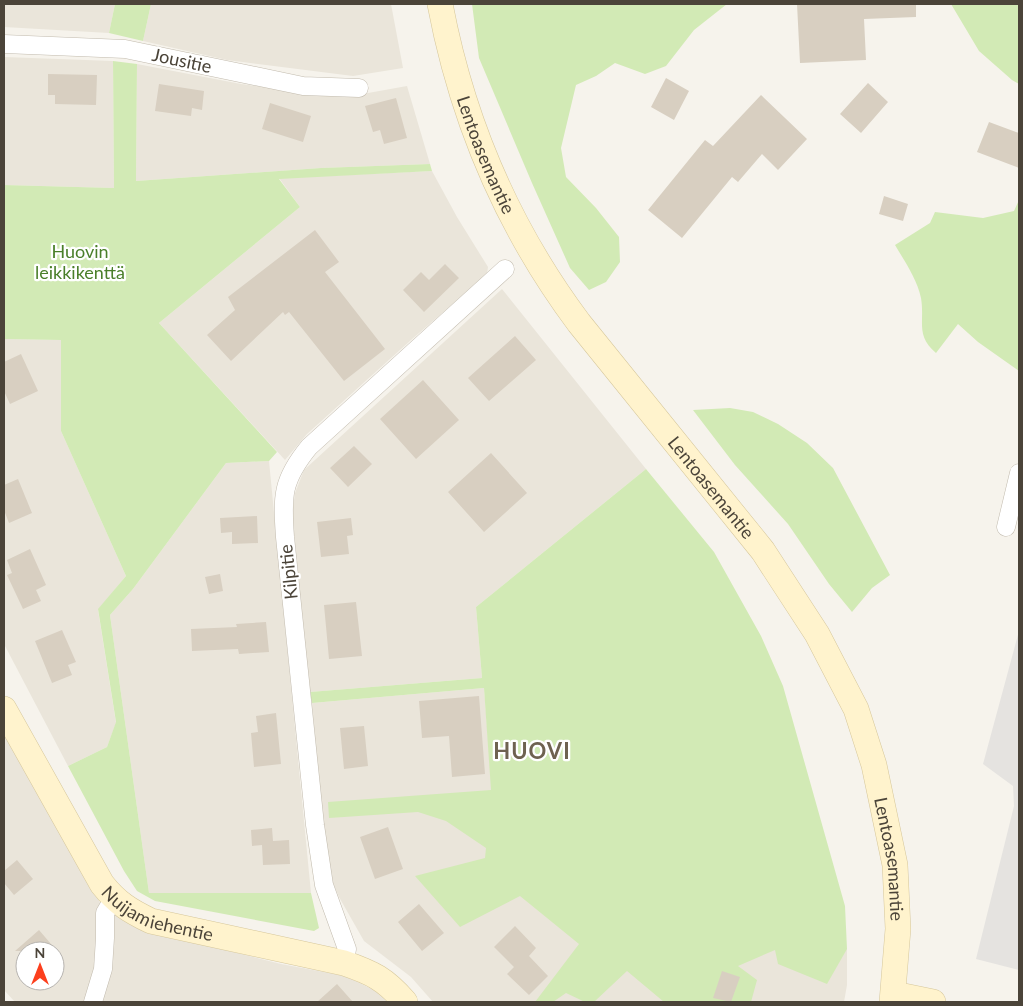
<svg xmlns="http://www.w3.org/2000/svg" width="1023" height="1006" font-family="Lato,sans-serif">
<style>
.residential{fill:#eae5da;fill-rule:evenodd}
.green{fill:#d2eab5}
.parking{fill:#e5e3e0}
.building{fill:#d8cfc1}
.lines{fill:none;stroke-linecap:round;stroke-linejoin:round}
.street-casing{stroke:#c2bbae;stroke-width:19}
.secondary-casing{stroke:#d6c79b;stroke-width:26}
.street{stroke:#fff;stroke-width:18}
.secondary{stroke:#fff3cd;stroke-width:25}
.labels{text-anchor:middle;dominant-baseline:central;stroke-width:4.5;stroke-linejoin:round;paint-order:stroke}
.street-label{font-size:18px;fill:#4b4439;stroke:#fff}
.park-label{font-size:18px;fill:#4a7f2a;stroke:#fff}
.district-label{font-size:22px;font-weight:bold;letter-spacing:1px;fill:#6e6250;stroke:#fff}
</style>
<rect width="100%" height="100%" fill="#f6f3ec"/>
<path class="residential" d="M4 4H115L109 33 4 27Z
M151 4H391L403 68 353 76 227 60 143 41Z
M4 57 113 61 114 188 4 185Z
M137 64 241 84 313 93 357 95 407 86 430 164 321 168 136 181Z
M432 171 457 217 488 267 487 274 411 340 307 434 285 460 159 323 300 207 279 178Z
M502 289 646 469 476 607 482 678 310 692 292 515 295 493 304 470Z
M4 339 61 340V431L126 576 98 610 116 723 107 747 68 766 4 644Z
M269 461 311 893H149L110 615 133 589 226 463Z
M484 688 492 790 847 949V985L844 1002H433L411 977 364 941 339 897 330 876 324 848 312 703Z
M4 730 102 906 135 927 281 964 345 976 374 990 387 1002H15L4 990ZM25 951H55V981H25Z"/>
<path class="green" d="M115 4H151L143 41 109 33Z
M472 4H727L694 30 666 66 645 74 615 63 596 76 576 85 561 148 566 177 596 208 619 237 620 262 606 282 589 290 570 268 532 183 479 58Z
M951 4H1019V84L1012 80 979 51Z
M113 61 137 64 136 181 321 168 430 164 432 171 279 179 300 207 159 323 277 452 269 461 226 463 133 589 110 615 149 893H311L319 928 314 931 155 901 137 891 124 871 68 766 107 747 116 722 98 609 126 576 61 431V340L4 339V185L114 188Z
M1019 200V371L978 342 958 324 936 353C915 335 925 322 921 298 917 279 905 262 895 245L930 223 935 212 983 218 1014 211Z
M730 408 753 412 778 424 807 443 833 468 890 575 872 588 852 612 829 584 788 524 735 465 693 410Z
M646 469 714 552 761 636 783 686 845 906 847 949 827 984 778 964 775 950 738 966 757 980 751 1002H664L627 971 594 1002H585L566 993 553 1002H535L579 944 520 896 460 927 415 876 485 858 486 848 446 821 418 812 329 818 328 802 491 790 484 688 312 703 310 692 482 678 476 607Z"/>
<path class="parking" d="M1019 631V970L976 959 1014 806 1013 786 983 764Z"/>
<path class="building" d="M797 4H916V17L864 19 866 60 800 63Z
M48 74 97 75 96 105 55 104V95H48Z
M666 78 689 91 674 120 651 107Z
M868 83 888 102 861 133 840 114Z
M159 84 204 91 202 110 192 108 191 116 155 111Z
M761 95 807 139 778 170 762 154 738 182 732 177 682 238 648 210 705 140 713 146Z
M396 98 407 138 384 144 380 130 373 132 365 106Z
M270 103 311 116 303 142 262 129Z
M989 122 1019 133V168L977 152Z
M884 196 908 204 903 221 879 214Z
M315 230 339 262 325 272 385 349 344 381 289 312 285 315 283 312 231 361 207 335 235 310 228 297Z
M445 264 459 278 424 312 403 290 421 272 429 280Z
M515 336 536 360 489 401 468 378Z
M21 354 38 391 10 404 4 391V362Z
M423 380 459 420 416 459 380 419Z
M354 446 372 464 348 487 330 468Z
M491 453 527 493 484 532 448 492Z
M18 479 32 513 9 523 4 510V485Z
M257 516 258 543 232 544V532L221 533 220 518Z
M351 518 353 535 347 536 349 554 321 557 317 522Z
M30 549 46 585 36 590 41 601 23 609 7 575 12 573 7 560Z
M220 574 223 591 209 594 205 577Z
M356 602 362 656 329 659 324 605Z
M266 622 269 652 239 654 238 649 192 651 191 629 237 627 236 624Z
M62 630 76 662 68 665 72 675 52 683 35 641Z
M479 696 485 774 452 777 449 736 422 738 419 701Z
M276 713 281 764 254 767 251 733 258 732 256 716Z
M364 726 368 766 344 769 340 728Z
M388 827 403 869 375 879 360 837Z
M272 828 273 841 289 840 290 864 263 865 262 845 252 846 251 830Z
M17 860 33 879 14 895 4 883V871Z
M419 904 444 933 422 951 398 922Z
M515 926 536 948 529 956 548 976 529 995 507 974 514 967 494 947Z
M39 930 57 951H15Z
M722 971 740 977 731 1002 713 998Z
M337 984 353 1002H317Z"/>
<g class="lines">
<g class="street-casing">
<path id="street" d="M4 44 125 49 303 86 359 88
M1006 527 1019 473
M344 963 347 949 324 885 315 825 285 537C282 496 282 480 309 447L505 269
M93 1002 103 969 105 938V913L114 898"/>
</g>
<g class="secondary-casing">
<g id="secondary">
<path id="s1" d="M440 4C462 120 508 228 579 323L763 551 817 634 856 709 874 765 895 865 898 929 892 1002"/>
<path id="s2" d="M4 709 102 884C117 903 130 911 151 921L344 963C373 973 385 979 405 1002"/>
<path d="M894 994 933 1002"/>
</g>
</g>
<use href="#street" class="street"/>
<use href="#secondary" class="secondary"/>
</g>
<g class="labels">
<g class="street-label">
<text transform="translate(182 60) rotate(12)">Jousitie</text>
<text stroke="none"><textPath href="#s1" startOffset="158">Lentoasemantie</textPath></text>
<text stroke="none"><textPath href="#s1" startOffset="562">Lentoasemantie</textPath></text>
<text transform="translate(288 572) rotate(-96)">Kilpitie</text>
<text stroke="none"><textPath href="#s1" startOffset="982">Lentoasemantie</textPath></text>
<text stroke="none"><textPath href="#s2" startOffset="266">Nuijamiehentie</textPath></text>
</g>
<g class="park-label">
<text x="80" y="251">Huovin<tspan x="80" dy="21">leikkikenttä</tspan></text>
</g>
<g class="district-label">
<text x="532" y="750">HUOVI</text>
</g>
</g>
<rect width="1023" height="1006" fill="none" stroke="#4b4439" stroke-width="10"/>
<g transform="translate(40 966)"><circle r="24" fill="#ffffff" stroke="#b7b4b0"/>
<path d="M0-4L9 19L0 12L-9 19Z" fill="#fc3f1d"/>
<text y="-8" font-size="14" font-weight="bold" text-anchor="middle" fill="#4b4439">N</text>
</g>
</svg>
